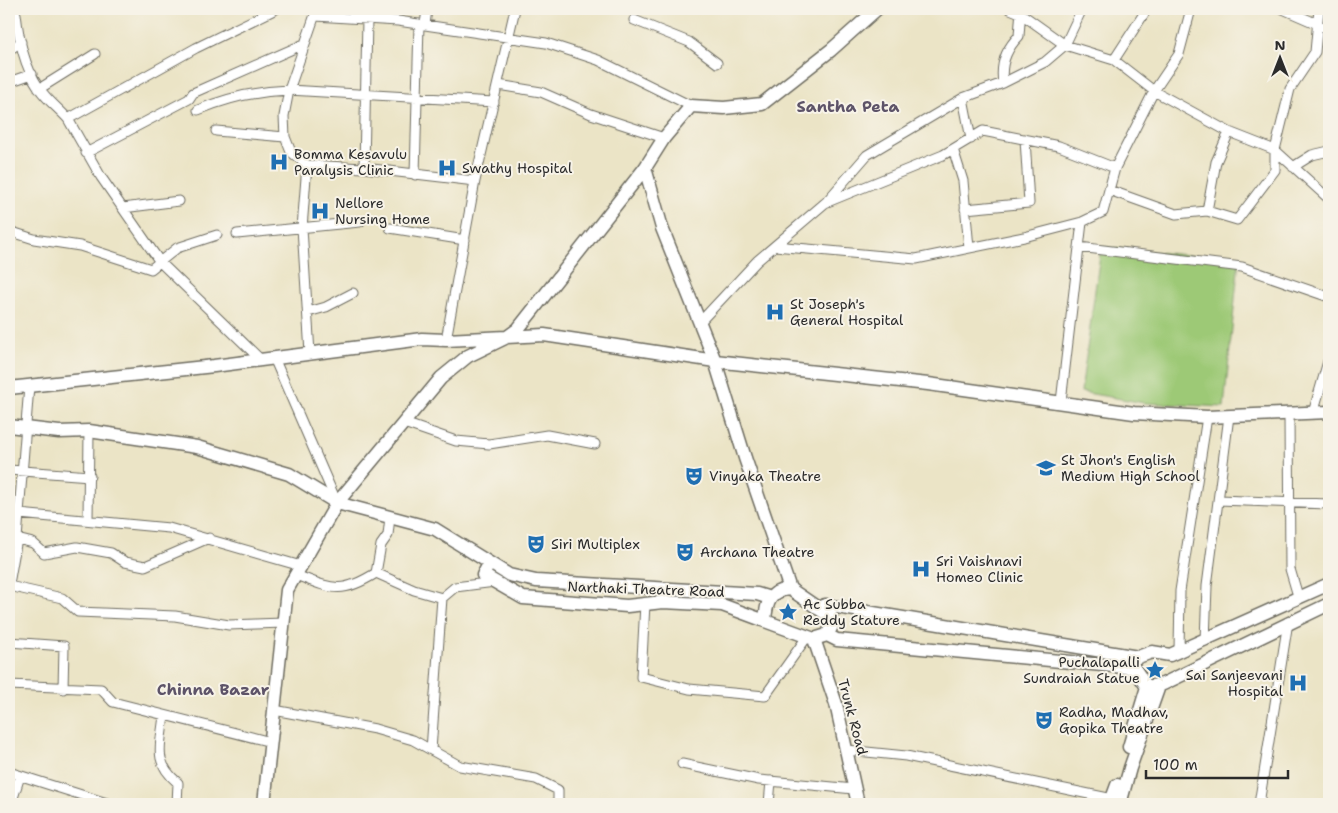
<svg xmlns="http://www.w3.org/2000/svg" width="1338" height="813" font-family="'Shantell Sans',sans-serif">
<style>
.green{fill:#9dc976;stroke:#647a50}
.lines{fill:none;stroke-linecap:round;stroke-linejoin:round}
.street-casing{stroke:#6e6c61;stroke-width:11}
.secondary-casing{stroke:#6e6c61;stroke-width:15}
.street{stroke:#fff;stroke-width:9}
.secondary{stroke:#fff;stroke-width:12}
.labels{text-anchor:middle;dominant-baseline:central;stroke-width:4;stroke-linejoin:round;paint-order:stroke}
.poi-label{font-size:14px;fill:#2b2b2b;stroke:#f7f3e8;text-anchor:start}
.street-label{font-size:14px;fill:#2b2b2b;stroke:#f7f3e8}
.quarter-label{font-size:16px;font-weight:bold;fill:#5d5368;stroke:#f7f3e8}
</style>
<rect width="100%" height="100%" fill="#f7f3e8"/>
<filter id="ink" filterUnits="userSpaceOnUse"><feTurbulence type="fractalNoise" baseFrequency=".02" numOctaves="2"/><feDisplacementMap in="SourceGraphic" scale="10" xChannelSelector="R" yChannelSelector="G"/><feConvolveMatrix kernelMatrix="1 2 1 2 8 2 1 2 1" color-interpolation-filters="sRGB"/></filter>
<filter id="wash" filterUnits="userSpaceOnUse"><feTurbulence type="fractalNoise" baseFrequency=".0096" numOctaves="4" result="noise"/><feDisplacementMap in="SourceGraphic" scale="20" xChannelSelector="R" yChannelSelector="G"/><feGaussianBlur stdDeviation="1.12" result="paint"/><feColorMatrix in="noise" values="0 0 0 0 0 0 0 0 0 0 0 0 0 0 0 0 0 1.4 0 .05"/><feComposite in="paint" operator="in"/></filter>
<g filter="url(#wash)">
<rect width="100%" height="100%" fill="#ebe4c6"/>
<path class="green" d="M1101 247 1239 260 1224 407 1144 403 1081 392Z"/>
</g>
<g filter="url(#ink)">
<g class="lines">
<g class="street-casing">
<path id="street" d="M317 9 289 90 284 116 285 137 291 152 307 165 364 168 475 181
M1010 9 1020 13 1065 45 1114 60 1154 91 1229 132 1275 150 1329 199
M1283 9 1329 29
M16 14C19 40 24 66 39 88 46 99 59 109 68 119
M315 16 398 21 546 43 598 60 691 106
M634 20 689 42 717 63
M425 25 427 9
M9 50 21 42
M1114 60 1147 9
M9 82 32 74
M1003 83C1000 64 1006 49 1019 36L1021 9
M498 85 541 92 591 114 664 138
M39 89 95 54
M963 98 971 139
M198 110C229 97 256 91 289 90L494 102
M216 131 285 137
M953 149 963 181 969 248
M86 153 189 99 193 93 304 44
M307 165 302 228 310 353
M1293 167 1312 155 1329 151
M364 168 367 19
M415 175 419 24
M1109 190 1176 214 1207 211 1237 220 1275 170V150L1290 89 1315 52 1319 9
M827 201 867 155 963 98 1003 83 1045 62 1065 45 1082 9
M123 208 179 201
M965 209 1029 203 1025 139
M1207 211 1216 162 1229 132
M390 228 465 240
M9 231 34 239 80 246 151 269 177 248 217 235
M237 234 360 222
M775 246 916 259 1024 237 1082 222
M1079 247 1242 267 1329 297
M308 312 326 307 353 293
M699 323 757 261 825 203 943 155 983 131 1059 146 1115 168
M446 340 475 181 515 9
M274 358 337 503
M261 360 160 262 101 177 68 119 196 48 276 9
M1061 402 1082 222 1103 212 1115 168 1154 91 1179 54 1191 9
M1313 413 1329 358
M1289 414 1290 569 1298 596
M404 423 456 441 489 444 547 435 595 444
M9 470 90 476
M1219 500 1329 504
M19 514 169 528 301 566
M390 517 388 535 381 545 376 573 414 590 442 598
M88 520 89 431
M9 538 17 539 29 386
M296 575C332 589 341 595 376 573
M9 584 17 539 33 543 44 553 77 547 111 553 125 562 145 566 209 538
M9 586 62 598 78 612 175 616 229 625 284 623
M645 604 641 677 689 689 765 696 807 637
M1205 641 1207 586 1229 416
M9 642 64 646 63 689
M1179 651 1180 591 1207 417
M9 685 101 689 113 702 271 742
M274 710 375 729 413 740 460 766 536 779 558 790V804
M164 715C161 746 152 761 178 783L177 804
M431 750 442 598 455 587 495 582
M847 750 906 756 1113 799
M682 764 759 780 854 789
M9 772 110 804
M11 804 20 776
M769 804 771 781
M1259 804 1288 622"/>
</g>
<g class="secondary-casing">
<path id="secondary" d="M645 168 662 228 715 361 745 458 790 589
M9 388 214 366 422 339 446 340 544 335 715 361 928 384 1134 413 1207 417 1329 412
M9 426 59 432 89 431 197 447 289 474 337 503 435 529 509 575 536 581 757 594 770 598
M489 564 483 575 523 598 627 606 663 602 722 605 765 621
M790 589 831 617 832 626 827 635 814 639 765 621C766 603 770 590 790 589Z
M817 608 825 605 1138 657 1152 652 1170 655 1329 584
M827 635 837 640 1134 668 1147 687 1163 684 1329 604
M814 639 836 704 858 804
M1129 747 1147 687
M264 804 287 590 337 503 441 378 468 356 507 337 518 329 645 168 664 138 691 106 724 108 762 104 831 50 877 9
M1110 804 1117 785
M1120 804 1130 768 1159 686"/>
</g>
<use href="#street" class="street"/>
<use href="#secondary" class="secondary"/>
</g>
</g>
<defs>
<g id="hospital-bare" transform="scale(1.5)"><path d="M-5-5h3v3.5h4V-5h3V5h-3V1.5h-4V5h-3Z" fill="#1f6fb2" stroke="#f7f3e8" stroke-width="2.5" paint-order="stroke"/></g>
<g id="school-bare" transform="scale(1.5)"><path d="M0-5L7-2L0 1L-7-2ZM-4 1L0 2.5L4 1V4Q0 6-4 4Z" fill="#1f6fb2" stroke="#f7f3e8" stroke-width="2.5" paint-order="stroke"/></g>
<g id="theatre-bare" transform="scale(1.5)"><path d="M-5-5.5Q0-4 5-5.5V0Q5 5 0 6Q-5 5-5 0ZM-3.3-2.5H-1v1.5H-3.3ZM1-2.5H3.3v1.5H1ZM-2.8 1Q0 5.5 2.8 1Z" fill="#1f6fb2" stroke="#f7f3e8" stroke-width="2.5" paint-order="stroke"/></g>
<g id="sight-bare" transform="scale(1.5)"><path d="M0-6L1.8-2.2L6-1.7L2.9 1.2L3.7 5.4L0 3.3L-3.7 5.4L-2.9 1.2L-6-1.7L-1.8-2.2Z" fill="#1f6fb2" stroke="#f7f3e8" stroke-width="2.5" paint-order="stroke"/></g>
</defs>
<g fill-rule="evenodd">
<use href="#hospital-bare" x="279" y="162"/>
<use href="#hospital-bare" x="447" y="168"/>
<use href="#hospital-bare" x="320" y="211"/>
<use href="#hospital-bare" x="775" y="312"/>
<use href="#school-bare" x="1046" y="468"/>
<use href="#theatre-bare" x="694" y="476"/>
<use href="#theatre-bare" x="536" y="544"/>
<use href="#theatre-bare" x="685" y="552"/>
<use href="#hospital-bare" x="921" y="569"/>
<use href="#sight-bare" x="788" y="612"/>
<use href="#sight-bare" x="1155" y="670"/>
<use href="#hospital-bare" x="1298" y="683"/>
<use href="#theatre-bare" x="1044" y="720"/>
</g>
<g class="labels">
<g class="poi-label">
<text x="294" y="154">Bomma Kesavulu<tspan x="294" dy="16">Paralysis Clinic</tspan></text>
<text x="462" y="168">Swathy Hospital</text>
<text x="335" y="203">Nellore<tspan x="335" dy="16">Nursing Home</tspan></text>
<text x="790" y="304">St Joseph's<tspan x="790" dy="16">General Hospital</tspan></text>
<text x="1061" y="460">St Jhon's English<tspan x="1061" dy="16">Medium High School</tspan></text>
<text x="709" y="476">Vinyaka Theatre</text>
<text x="551" y="544">Siri Multiplex</text>
<text x="700" y="552">Archana Theatre</text>
<text x="936" y="561">Sri Vaishnavi<tspan x="936" dy="16">Homeo Clinic</tspan></text>
<text x="803" y="604">Ac Subba<tspan x="803" dy="16">Reddy Stature</tspan></text>
<text x="1140" y="662" text-anchor="end">Puchalapalli<tspan x="1140" dy="16">Sundraiah Statue</tspan></text>
<text x="1283" y="675" text-anchor="end">Sai Sanjeevani<tspan x="1283" dy="16">Hospital</tspan></text>
<text x="1059" y="712">Radha, Madhav,<tspan x="1059" dy="16">Gopika Theatre</tspan></text>
</g>
<g class="street-label">
<text transform="translate(646 589) rotate(2)">Narthaki Theatre Road</text>
<text transform="translate(853 717) rotate(75)">Trunk Road</text>
</g>
<g class="quarter-label">
<text x="848" y="106">Santha Peta</text>
<text x="213" y="689">Chinna Bazar</text>
</g>
</g>
<rect width="1338" height="813" fill="none" stroke="#f7f3e8" stroke-width="30"/>
<g transform="translate(1280 58)" stroke="#f7f3e8" stroke-width="4" paint-order="stroke">
<path d="M0-4L9 19L0 12L-9 19Z" fill="#2b2b2b"/>
<text y="-8" font-size="14" font-weight="bold" text-anchor="middle" fill="#2b2b2b">N</text>
</g>
<path d="M1146 770v8h142v-8" fill="none" stroke="#2b2b2b" stroke-width="2.5"/>
<text x="1153" y="770" font-size="15" fill="#2b2b2b" stroke="#f7f3e8" stroke-width="4" paint-order="stroke">100 m</text>
</svg>
